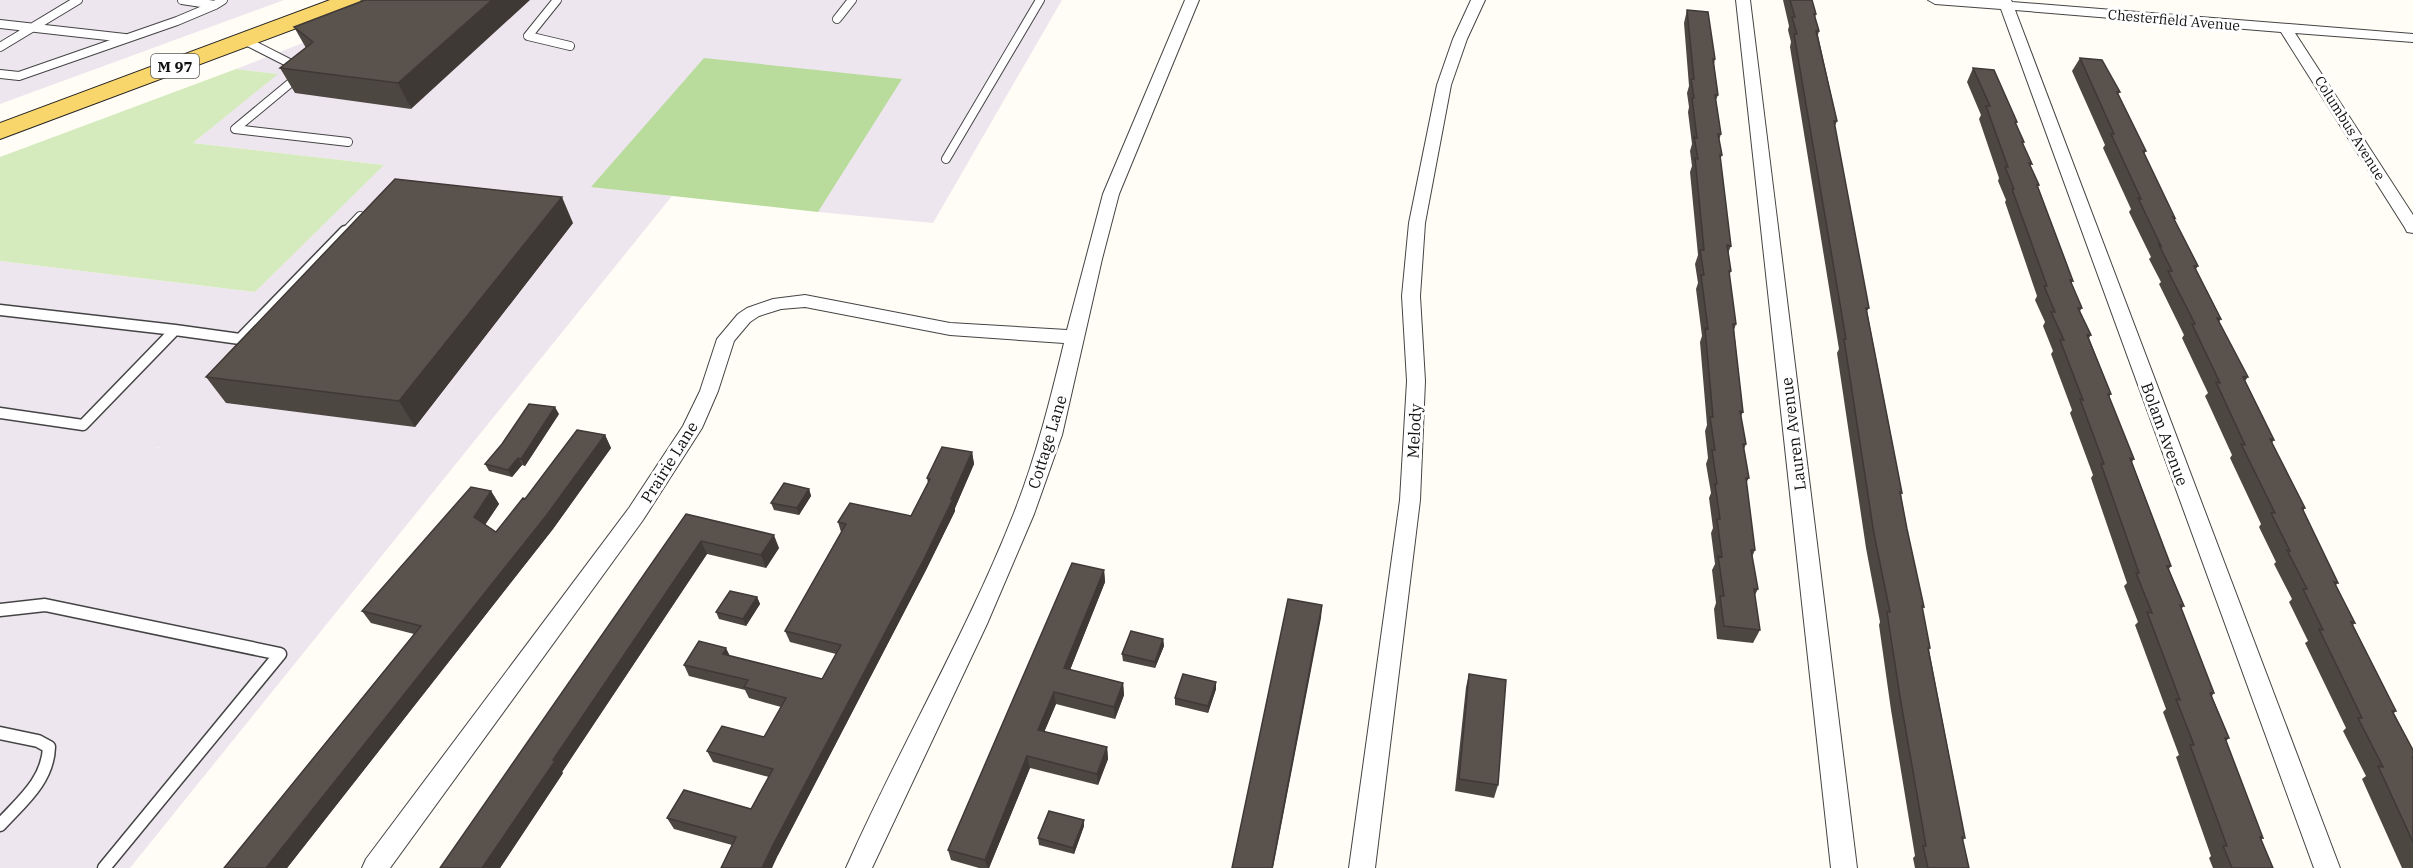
<svg xmlns="http://www.w3.org/2000/svg" width="2413" height="868" font-family="'IBM Plex Serif',serif">
<style>
.industrial{fill:#eee6ef}
.green{fill:#d5ebbd}
.forest{fill:#b9dc9c}
.lines{fill:none;stroke-linecap:round;stroke-linejoin:round}
.service-far2-casing{stroke:#444;stroke-width:10}
.service-far1-casing{stroke:#444;stroke-width:13}
.service-casing{stroke:#444;stroke-width:15}
.minor-casing{stroke:#444;stroke-width:2}
.primary-casing{stroke:#222;stroke-width:2}
.service-far2{stroke:#fff;stroke-width:8}
.service-far1{stroke:#fff;stroke-width:10}
.service{stroke:#fff;stroke-width:12}
.minor{fill:#fff;fill-rule:evenodd}
.primary{fill:#f9d66b;fill-rule:evenodd}
.wall{fill:#4d4742}
.shaded-wall{fill:#3f3936}
.building{fill:#5a524d;stroke:#3f3936;stroke-width:1.5}
.labels{text-anchor:middle;dominant-baseline:central;stroke-width:6;stroke-linejoin:round;paint-order:stroke}
.far-street-label{font-size:14px;fill:#111;stroke:#fff}
.shield{fill:#fff;stroke:#585858;stroke-width:1.5}
.shield-label{font-size:15px;font-weight:bold;fill:#111}
.street-label{font-size:16px;fill:#111;stroke:#fff}
</style>
<rect width="100%" height="100%" fill="#fffdf5"/>
<path class="industrial" d="M0 0H284L0 104Z
M413 0H1062L933 223 818 212 901 79 592 186 672 196 130 868H0V424L161 448 0 424V261L255 292 383 165 193 143 277 74 236 69Z"/>
<path class="green" d="M236 69 278 74 193 143 384 165 255 292 0 261V157Z"/>
<path class="forest" d="M704 58 902 79 818 212 591 187Z"/>
<g class="lines">
<g class="service-far2-casing">
<path id="service-far2" d="M182 0 215 5 223 0
M557 0 528 36 570 46
M837 19 852 0
M0 24 125 38
M244 40 305 71 235 129 348 142
M0 47 78 0
M0 74 19 76 177 21 215 5
M946 159 1040 0
M344 233 360 216"/>
</g>
<g class="service-far1-casing">
<path id="service-far1" d="M0 310 175 330
M0 413 83 425 175 330 240 339 345 231"/>
</g>
<g class="service-casing">
<path id="service" d="M0 610 45 605 280 654 104 868
M0 733 38 741 49 747C48 781 21 802 0 825"/>
</g>
<g class="minor-casing">
<path id="minor" d="M1185 0H1199L1119 194 1102 259 1062 435 1034 514 987 624 872 868H846C899 748 966 635 1014 513 1036 457 1050 401 1064 343L950 335 805 307 781 309 759 316 750 322 734 341 718 391 702 428 643 520 390 868H362L366 859 629 508 683 426 700 391 717 339 738 314 747 308 773 299 805 295 950 323 1067 330 1103 194Z
M1471 0H1485L1467 39 1451 85 1425 223 1420 296 1425 381 1420 500 1375 868H1349L1400 500 1407 381 1402 296 1409 223 1437 85 1453 39Z
M1736 0H1750L1857 868H1831Z
M1928 0H2011L2012 2 2413 34V42L2295 33 2413 215V233L2407 232 2405 228 2281 32 2015 10 2340 868H2314L2001 9 1935 4Z"/>
</g>
<g class="primary-casing">
<path id="primary" d="M330 0H361L358 5 0 139V123Z"/>
</g>
<use href="#service-far2" class="service-far2"/>
<use href="#service-far1" class="service-far1"/>
<use href="#service" class="service"/>
<use href="#minor" class="minor"/>
<use href="#primary" class="primary"/>
</g>
<path class="wall" d="M365 0 411 109 295 93 280 68 306 48 294 27Z
M1783 0H1812L1816 14 1815 18 1819 31 1818 35 1837 121 1835 126 1869 308 1867 311 1902 493 1901 495 1907 529 1924 607 1922 610 1930 648 1929 650 1965 838 1963 840 1969 868H1915L1913 858 1915 856 1891 710 1879 625 1880 622 1866 548 1837 353 1839 349 1790 47 1791 42 1788 30 1789 26Z
M1687 10 1715 59 1714 64 1718 95 1716 100 1721 134 1719 140 1722 155 1720 160 1731 246 1728 253 1731 271 1729 276 1736 324 1734 330 1743 412 1741 416 1746 444 1744 449 1749 478 1746 483 1755 550 1752 557 1758 589 1755 595 1760 630 1753 643 1717 639 1714 609 1716 603 1712 570 1715 564 1711 533 1713 528 1709 498 1711 493 1706 464 1708 458 1705 431 1707 425 1700 342 1702 336 1696 289 1698 283 1695 264 1698 255 1690 172 1692 166 1690 151 1692 144 1688 112 1689 107 1687 93 1689 86 1684 23Z
M2080 58 2120 92 2118 94 2146 151 2144 154 2175 218 2174 220 2198 266 2196 269 2221 319 2219 322 2248 377 2245 381 2274 440 2272 443 2305 508 2303 511 2338 583 2336 585 2355 623 2353 625 2396 711 2394 713 2413 750V868H2402L2362 779 2366 776 2343 731 2346 728 2305 643 2308 641 2289 602 2292 599 2274 564 2276 562 2259 527 2261 524 2230 458 2232 455 2205 396 2208 393 2182 338 2184 335 2159 284 2161 282 2149 259 2151 257 2129 212 2131 209 2103 148 2105 145 2072 71Z
M1973 68 2017 122 2016 124 2024 142 2023 144 2032 164 2030 166 2039 185 2038 187 2073 281 2071 284 2082 308 2080 311 2091 335 2089 338 2111 394 2109 397 2134 459 2132 462 2171 566 2169 569 2184 606 2181 609 2214 693 2212 696 2229 738 2226 741 2263 838 2261 840 2273 868H2213L2209 858 2211 856 2176 757 2179 755 2163 712 2166 709 2135 625 2138 622 2124 586 2127 583 2091 478 2093 475 2070 413 2072 410 2051 354 2053 351 2043 326 2045 322 2035 300 2037 296 2005 202 2006 200 1998 181 1999 178 1979 119 1981 115 1967 82Z
M573 223 415 427 226 403 206 377Z
M559 414 525 466 522 465 512 477 489 471 485 464Z
M605 435 611 448 553 529 287 868H224L414 634 371 623 362 611 491 491 499 504 485 525 496 532Z
M972 452 974 464 955 508V511L926 570 778 855 732 845 674 829 667 818 751 809 769 777 713 762 707 751 764 737 781 707 749 698 745 690 689 676 684 665 730 656 822 679 836 654 790 642 785 631 841 532 838 522 911 516 928 483 927 478Z
M809 489 811 496 799 515 774 510 771 503Z
M686 514 779 548 766 568 707 554 562 772 563 773 500 868H440Z
M1104 570 1105 582 1070 670 1123 683 1124 695 1115 719 1056 704 1044 732 1107 747 1108 759 1098 785 1030 768 989 868H979L951 860 948 850Z
M757 597 760 604 746 626 719 619 716 612Z
M1163 639 1164 646 1155 668 1123 661 1122 654Z
M1469 674 1498 785 1494 798 1455 791 1466 687Z
M1216 682V689L1208 713 1175 705V698Z
M1084 826 1074 854 1039 845 1038 838Z"/>
<path class="shaded-wall" d="M492 0H530L411 109 398 83Z
M562 197 573 223 415 427 399 401Z
M555 407 559 414 525 466 521 459Z
M605 435 611 448 553 529 287 868H266Z
M972 452 974 464 955 508V511L926 570 778 855 772 868H762L773 845 951 499Z
M518 458 522 465 512 477 508 470Z
M809 489 811 496 799 515 797 508Z
M491 491 499 504 482 529 474 517Z
M774 535 779 548 766 568 761 555Z
M701 541 707 554 562 772 563 773 500 868H482L553 760Z
M1104 570 1105 582 1066 680 1064 668Z
M757 597 760 604 746 626 743 619Z
M1322 605 1321 618 1273 868H1272Z
M1163 639 1164 646 1155 668V662Z
M726 648 732 660 723 654Z
M1216 682V689L1208 713V706Z
M1123 683 1124 695 1115 719 1114 707Z
M1054 692 1056 704 1040 742 1038 730Z
M1107 747 1108 759 1098 785 1097 774Z
M1027 756 1030 768 989 868H988L985 860Z
M1084 820V826L1074 854 1073 848Z"/>
<path class="building" d="M365 0H492L398 83 280 68 313 42 294 27Z
M1790 0H1812L1816 14H1814L1819 31H1816L1837 121H1834L1869 308H1866L1902 493 1900 492 1907 529 1924 607 1922 606 1930 648H1928L1965 838 1962 837 1969 868H1928L1923 846H1926L1900 697 1887 612H1890L1874 534 1844 339H1846L1794 34H1797L1792 17H1795Z
M1687 10 1708 12 1715 59H1713L1718 95H1715L1721 134H1718L1722 155H1720L1731 246 1727 245 1731 271H1729L1736 324H1733L1743 412 1740 411 1746 444H1743L1749 478H1746L1755 550H1751L1758 589H1754L1760 630 1724 626 1720 596H1724L1718 556 1722 557 1717 519H1720L1715 484H1717L1712 450H1715L1710 417H1713L1705 328 1708 329 1701 275H1704L1700 250H1704L1695 158 1698 159 1694 137 1697 138 1692 98H1694L1691 79H1694Z
M2080 58 2102 60 2120 92H2117L2146 151H2143L2175 218 2173 217 2198 266H2194L2221 319 2217 318 2248 377H2243L2274 440 2270 439 2305 508H2302L2338 583 2334 582 2355 623 2351 622 2396 711H2392L2413 750V758L2412 757 2413 759V842L2378 766 2383 767 2358 718H2362L2319 629 2323 630 2303 589H2307L2287 550 2290 551 2271 513H2275L2241 444 2245 445 2216 382 2220 383 2192 324H2195L2168 271H2172L2159 245 2161 246 2138 198 2141 199 2111 134H2114Z
M1973 68 1994 70 2017 122H2015L2024 142H2022L2032 164 2029 163 2039 185H2037L2073 281 2070 280 2082 308H2078L2091 335H2087L2111 394H2108L2134 459 2130 458 2171 566H2167L2184 606 2180 605 2214 693H2210L2229 738H2225L2263 838 2260 837 2273 868H2232L2223 846H2227L2190 745H2194L2176 699 2180 700 2147 612 2152 613 2136 573H2139L2101 464H2104L2080 399 2083 400 2060 340H2064L2051 312H2055L2044 286H2047L2012 189H2014L2005 167H2008L1986 106H1990Z
M395 179 562 197 399 401 206 377Z
M529 404 555 407 521 459 518 458 508 470 485 464 502 444Z
M577 430 605 435 546 516 266 868H224L421 626 362 611 471 487 491 491 474 517 496 532 523 498 525 499Z
M942 447 972 452 951 499H953L924 559 773 845 762 868H721L736 837 667 818 684 790 751 809 773 769 707 751 722 726 764 737 786 698 744 687 748 680 684 665 699 641 726 648 723 654 822 679 841 645 785 631 846 524 838 522 850 503 911 516 930 479 927 478Z
M784 483 809 489 797 508 771 503Z
M686 514 774 535 761 555 701 541 553 760 555 761 482 868H440Z
M1072 563 1104 570 1064 668 1123 683 1114 707 1054 692 1038 730 1107 747 1097 774 1027 756 985 860 948 850Z
M730 591 757 597 743 619 716 612Z
M1288 599 1322 605 1272 868H1232Z
M1131 631 1163 639 1155 662 1122 654Z
M1183 674 1216 682 1208 706 1175 698Z
M1469 674 1506 680 1498 785 1459 779Z
M1049 811 1084 820 1073 848 1038 838Z"/>
<g class="labels">
<g class="far-street-label">
<text transform="translate(2174 20) rotate(5)">Chesterfield Avenue</text>
<text transform="translate(2350 128) rotate(58)">Columbus Avenue</text>
</g>
<rect class="shield" x="151" y="54" width="48" height="24" rx="4.5"/>
<g class="shield-label">
<text x="175" y="66">M 97</text>
</g>
<g class="street-label">
<text transform="translate(1414 431) rotate(-87)">Melody</text>
<text transform="translate(1793 434) rotate(-97)">Lauren Avenue</text>
<text transform="translate(2165 434) rotate(70)">Bolam Avenue</text>
<text transform="translate(1047 442) rotate(-73)">Cottage Lane</text>
<text transform="translate(669 462) rotate(-58)">Prairie Lane</text>
</g>
</g>
</svg>
